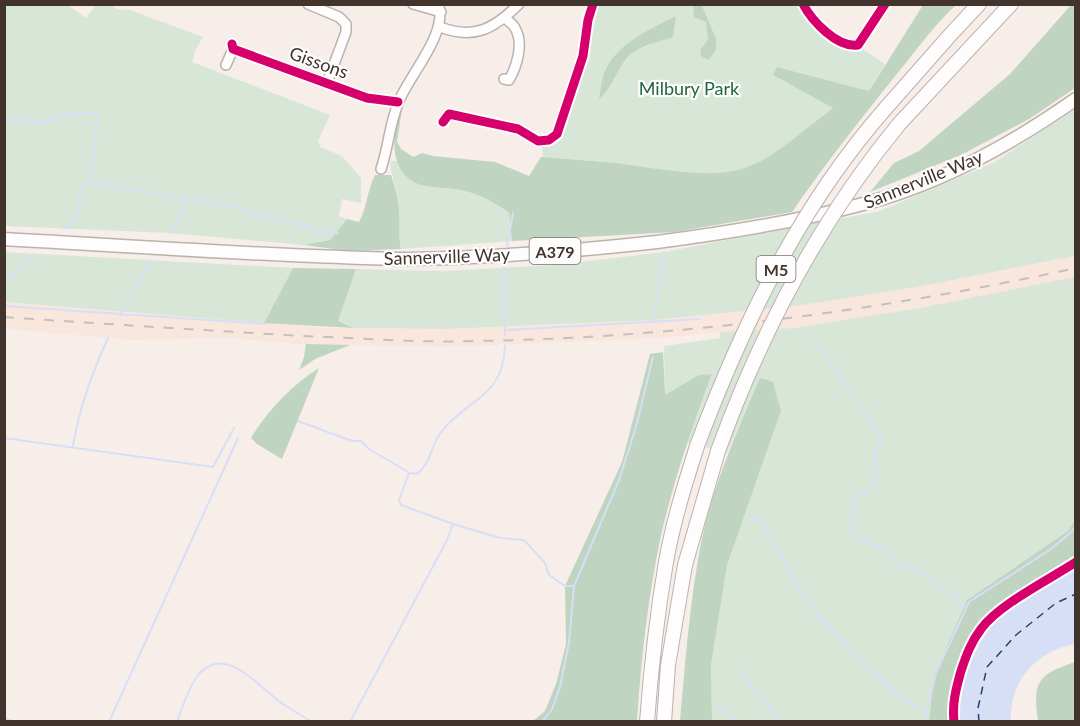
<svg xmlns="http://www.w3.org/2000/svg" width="1080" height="726" font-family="Lato,sans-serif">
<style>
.built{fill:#f9e6dd}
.green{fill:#d8e6d8}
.forest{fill:#c0d4c2}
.water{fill:#d6dff6}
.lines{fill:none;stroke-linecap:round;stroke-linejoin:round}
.stream{stroke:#d6dff6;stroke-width:2}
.ferry{stroke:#283e73;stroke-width:1.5;stroke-dasharray:8 6;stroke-linecap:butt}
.minor-casing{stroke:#bcb2ac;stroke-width:12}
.major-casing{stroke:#bcb2ac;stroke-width:15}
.highway-casing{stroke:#bcb2ac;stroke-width:16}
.minor{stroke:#fefcfc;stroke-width:9}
.major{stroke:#fefcfc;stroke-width:12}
.highway{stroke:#fefcfc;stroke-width:14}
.rail{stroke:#c3c0bf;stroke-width:2;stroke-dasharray:10 10;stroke-linecap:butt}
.highway-bridge-casing{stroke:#bcb2ac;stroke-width:16;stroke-linecap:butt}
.highway-bridge{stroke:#fefcfc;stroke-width:14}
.cycleway-casing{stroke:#fdfdfd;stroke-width:13}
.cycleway{stroke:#d6006c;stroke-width:9}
.labels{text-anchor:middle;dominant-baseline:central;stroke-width:4.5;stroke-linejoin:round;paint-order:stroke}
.shield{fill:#fdfdfd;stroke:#7a706b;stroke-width:1.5}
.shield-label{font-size:16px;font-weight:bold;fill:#42332c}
.street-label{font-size:18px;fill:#42332c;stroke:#fdfdfd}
.park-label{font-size:18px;fill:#20653e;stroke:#fdfdfd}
</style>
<rect width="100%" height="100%" fill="#f7eeea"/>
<path class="built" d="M1076 256 1075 277 1053 282 920 308 794 328 732 331 664 338 443 347 297 344 231 338 133 340 5 329 4 302 332 328 446 329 654 320 795 306 917 287Z"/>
<path class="green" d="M5 5H68L86 18 96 5H112L117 9 130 10 203 37 196 49 192 62 330 115 318 141 320 147 342 156 361 178V203L342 199 339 216 347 219 330 240 304 245 170 233 5 226Z
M596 5H799L811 24 848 49 861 48 885 64 869 91 777 67 773 75 833 108C805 128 779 156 746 168 709 181 655 168 617 163 593 161 568 159 543 157L542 145 553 142Z
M1075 109V256L917 287 795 306 654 320 446 329 354 328 338 321 356 269 442 271 556 265 664 252 880 211 995 162Z
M390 161H397C413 190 431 183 458 190 477 194 494 200 509 213L512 241 401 249C397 231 401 213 397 195 395 183 391 174 390 161Z
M4 252 293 268 264 323 5 302Z
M1075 277V520L1068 531 967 600 934 675 929 721H712L711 665 727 565 781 411 760 378 727 453 687 442 712 374 699 375 665 396 664 346 720 338V332L794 328 920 308Z"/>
<path class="forest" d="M693 5H703L702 6 716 39V50L708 60 701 56 700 50 708 40 706 22 694 17Z
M923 5H956C933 26 916 51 896 75 860 120 825 164 792 212L675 232 512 241 509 213C493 200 474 192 454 189 443 187 432 188 421 185 387 173 393 136 399 109L402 110 397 142 401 149 413 157 422 153 433 156 495 162 529 176 541 157H543C568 159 592 161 617 163 655 168 708 180 745 168 778 156 805 128 833 108L773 75 777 67 869 91Z
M1071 5H1075V88L1029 119 961 155 870 192 894 163 919 151 1010 74Z
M676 16 673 37C659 42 644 44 632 53 620 61 613 88 599 99 601 90 601 80 605 71 617 43 651 29 676 16Z
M375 175H391C395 188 399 200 399 214 400 226 398 236 401 249L349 251 304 245 330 240 347 219 359 222C367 207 367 191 375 175Z
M293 268 356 269 338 321 354 328 264 323Z
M306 344 350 345 315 359 299 370 304 357Z
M663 352 665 395 699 375 712 374C692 427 674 480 661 535 648 597 641 659 637 721H533L545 711 556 684 566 644 565 586 622 462 650 354Z
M319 368 282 459 257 444 251 438C267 411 292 385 319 368Z
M760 378 773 382 781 411 727 565 711 665 712 721H680C685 664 690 600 701 543 713 485 737 431 760 378Z
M1075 520V559C1048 575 996 602 978 627 969 639 963 654 958 668 950 687 947 701 948 721H929L934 675 967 600 1068 531Z
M1075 662V721H1038C1032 681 1039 674 1075 662Z"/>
<path class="water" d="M1075 567V644C1036 651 1009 682 1011 721H959C957 705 961 692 966 676 981 630 997 618 1036 592 1049 583 1061 574 1075 567Z"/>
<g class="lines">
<path class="stream" d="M4 118 39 124 69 113H98L90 182
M64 229C84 217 75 204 84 184L90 182 241 208 252 215 300 224 321 233H338
M170 233 180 220 186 200
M507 246 513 213
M504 265 505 335
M4 282 34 256
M4 306 266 324
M120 315 151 260
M653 323 664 252
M507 330 699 319
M815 340 882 438 875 452 876 476 874 484 867 492 857 497 853 503 851 519 854 532 859 539 884 549 895 563 920 570 941 589 957 596 965 609
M298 421 352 441H361L369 449 408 472
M4 438 213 467 234 428
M73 446C79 408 92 373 108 338
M749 517 761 520 800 590 817 613 857 657 903 698 926 714
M453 524 500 538 524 540 545 563 549 575 565 586H574
M738 670 781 722
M715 703 737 722
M4 718 15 722
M109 722 238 438
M177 722C183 706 188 688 198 675 225 643 258 686 280 702 290 709 301 715 312 722
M350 722 446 542 453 524 401 505 399 500 409 473 417 474C432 462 430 446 442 431 468 398 503 398 505 346
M542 722 552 709 560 687 569 642 574 586 619 480 636 427 653 357
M929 722 926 714 936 673 969 602 1051 549 1070 533 1076 526"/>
<path class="ferry" d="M979 722 978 708 987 667 1016 635 1056 603 1076 594"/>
<g class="minor-casing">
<path id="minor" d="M308 4 339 17 346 24V32L327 83
M413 4 441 12
M803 4C812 21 837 48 858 45L885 4
M440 27C474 40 494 29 519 4
M232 44 233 49 367 98 398 102
M226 65 233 49
M504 79 509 80C517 66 524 43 515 28 513 24 508 21 505 18
M443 122 449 114 518 129 538 141 549 140 557 134 583 56 588 20 593 4
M381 169C389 145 389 125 399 101 410 74 449 32 438 4"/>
</g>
<g class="major-casing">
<path id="major" d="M4 239C108 245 211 252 314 256 345 257 377 259 408 259 491 258 574 251 657 242 726 233 796 222 863 204 939 184 1012 144 1076 99"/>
</g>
<g class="highway-casing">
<path id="highway" d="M885 109 951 34 979 4
M900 123 1011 4
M647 722C651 668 657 615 666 562 673 522 685 484 697 446
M664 722 668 665 685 565 718 451"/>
</g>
<use href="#minor" class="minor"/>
<use href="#major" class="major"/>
<use href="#highway" class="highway"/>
<path class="rail" d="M4 317C104 324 203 330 302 336 359 338 417 343 475 341 677 338 878 311 1076 268"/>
<g class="highway-bridge-casing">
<path id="highway-bridge" d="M697 446C742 326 799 207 885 109
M718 451C761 332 819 221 900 123"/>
</g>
<use href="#highway-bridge" class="highway-bridge"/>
<g class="cycleway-casing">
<path id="cycleway" d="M803 4C812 21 837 48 858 45L885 4
M232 44 233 49 367 98 398 102
M443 122 449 114 518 129 538 141 549 140 557 134 583 56 588 20 593 4
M954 722C952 703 956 689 961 671 966 656 971 642 981 629 998 605 1050 579 1076 562"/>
</g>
<use href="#cycleway" class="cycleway"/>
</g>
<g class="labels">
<g class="shield">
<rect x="529.5" y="238" width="51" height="26" rx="4.5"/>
<rect x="756.5" y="256" width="39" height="26" rx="4.5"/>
</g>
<g class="shield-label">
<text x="555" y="251">A379</text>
<text x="776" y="269">M5</text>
</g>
<g class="street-label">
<text transform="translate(319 62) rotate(20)">Gissons</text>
<text transform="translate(923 179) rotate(-22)">Sannerville Way</text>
<text transform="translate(447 256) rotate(-2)">Sannerville Way</text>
</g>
<g class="park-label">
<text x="689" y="88">Milbury Park</text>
</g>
</g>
<rect width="1080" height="726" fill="none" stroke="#42332c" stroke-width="12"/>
</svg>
